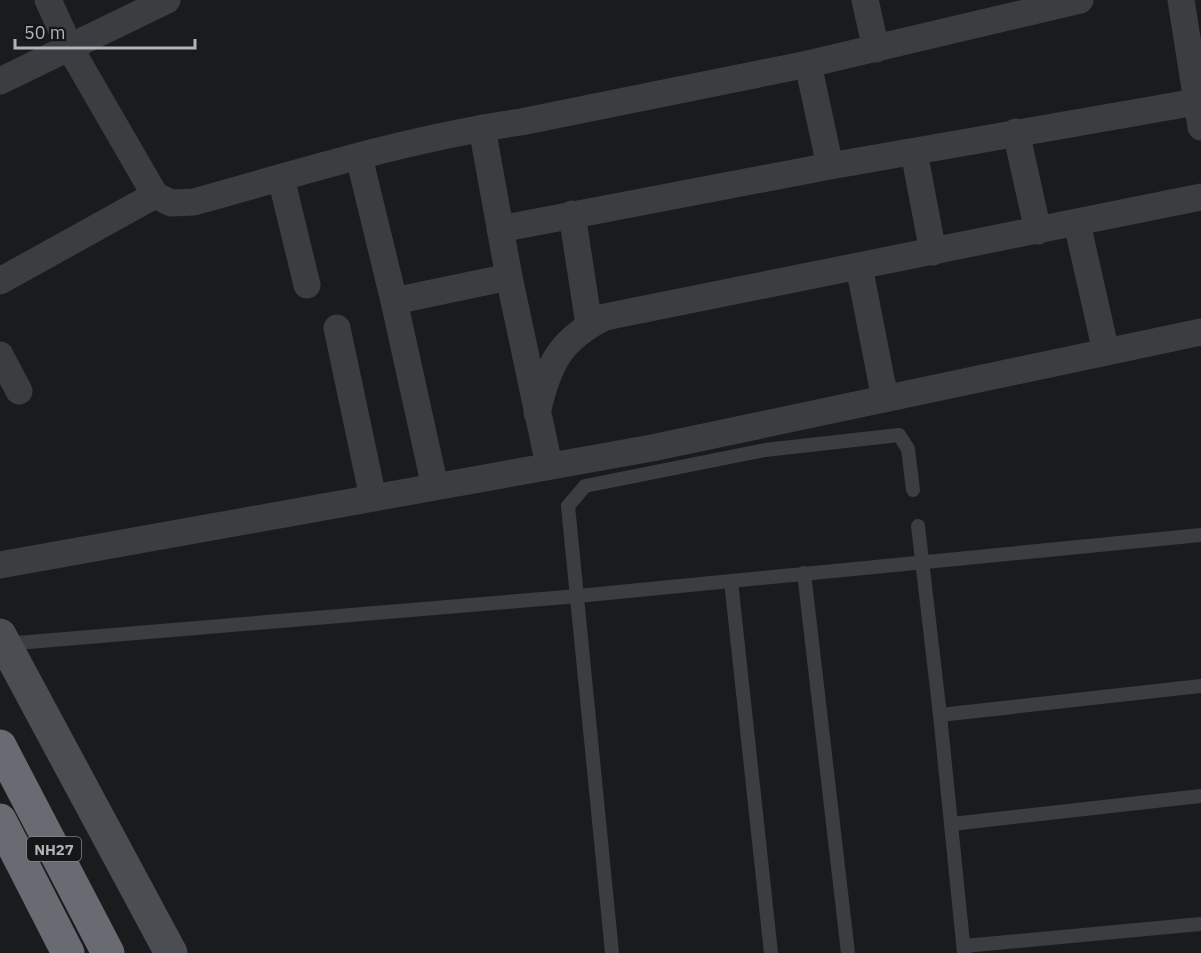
<svg xmlns="http://www.w3.org/2000/svg" width="1201" height="953" font-family="'IBM Plex Sans',sans-serif">
<style>
.lines{fill:none;stroke-linecap:round;stroke-linejoin:round}
.lane{stroke:#3c3d41;stroke-width:14}
.street{stroke:#3c3d41;stroke-width:27}
.secondary{stroke:#4a4d51;stroke-width:33}
.highway{stroke:#686c72;stroke-width:33}
.labels{text-anchor:middle;dominant-baseline:central;stroke-width:4.5;stroke-linejoin:round;paint-order:stroke}
.shield{fill:#151618;stroke:#80858a;stroke-width:1.5}
.shield-label{font-size:15px;font-weight:bold;fill:#aeb4bb}
</style>
<rect width="100%" height="100%" fill="#1a1b1d"/>
<g class="lines">
<path class="lane" d="M918 526 940 715 964 953
M804 573 848 953
M731 581 771 953
M5 644 578 596 1201 535
M940 715 1201 686
M952 824 1201 796
M964 946 1201 924
M612 953 568 506 585 486 765 450 899 435 908 449 913 490"/>
<path class="street" d="M48 0 70 48 155 195 171 203 194 202C302 172 410 138 521 122L808 64 1080 0
M865 0 876 49
M1181 0 1201 127
M808 64 830 166
M0 81 167 0
M482 128 509 277 549 465
M1016 132 1038 231
M914 152 933 252
M359 157 394 301 435 487
M281 178 307 285
M572 214 589 325
M1077 223 1106 352
M500 229 830 166 1196 102
M859 266 885 399
M0 281 155 195
M394 301 509 277
M337 328 373 498
M0 355 19 391
M537 413C548 365 559 340 605 317L1201 197
M0 565 652 448 1201 332"/>
<path class="secondary" d="M0 635 171 953"/>
<path class="highway" d="M0 746 108 953
M0 820 68 953"/>
</g>
<g class="labels">
<rect class="shield" x="27" y="837" width="54" height="24" rx="4.5"/>
<g class="shield-label">
<text x="54" y="849">NH27</text>
</g>
</g>
<path d="M15 39v9h180v-9" fill="none" stroke="#aeb4bb" stroke-width="3"/>
<text x="24" y="39" font-size="18" fill="#aeb4bb" stroke="#151618" stroke-width="4.5" paint-order="stroke">50 m</text>
</svg>
